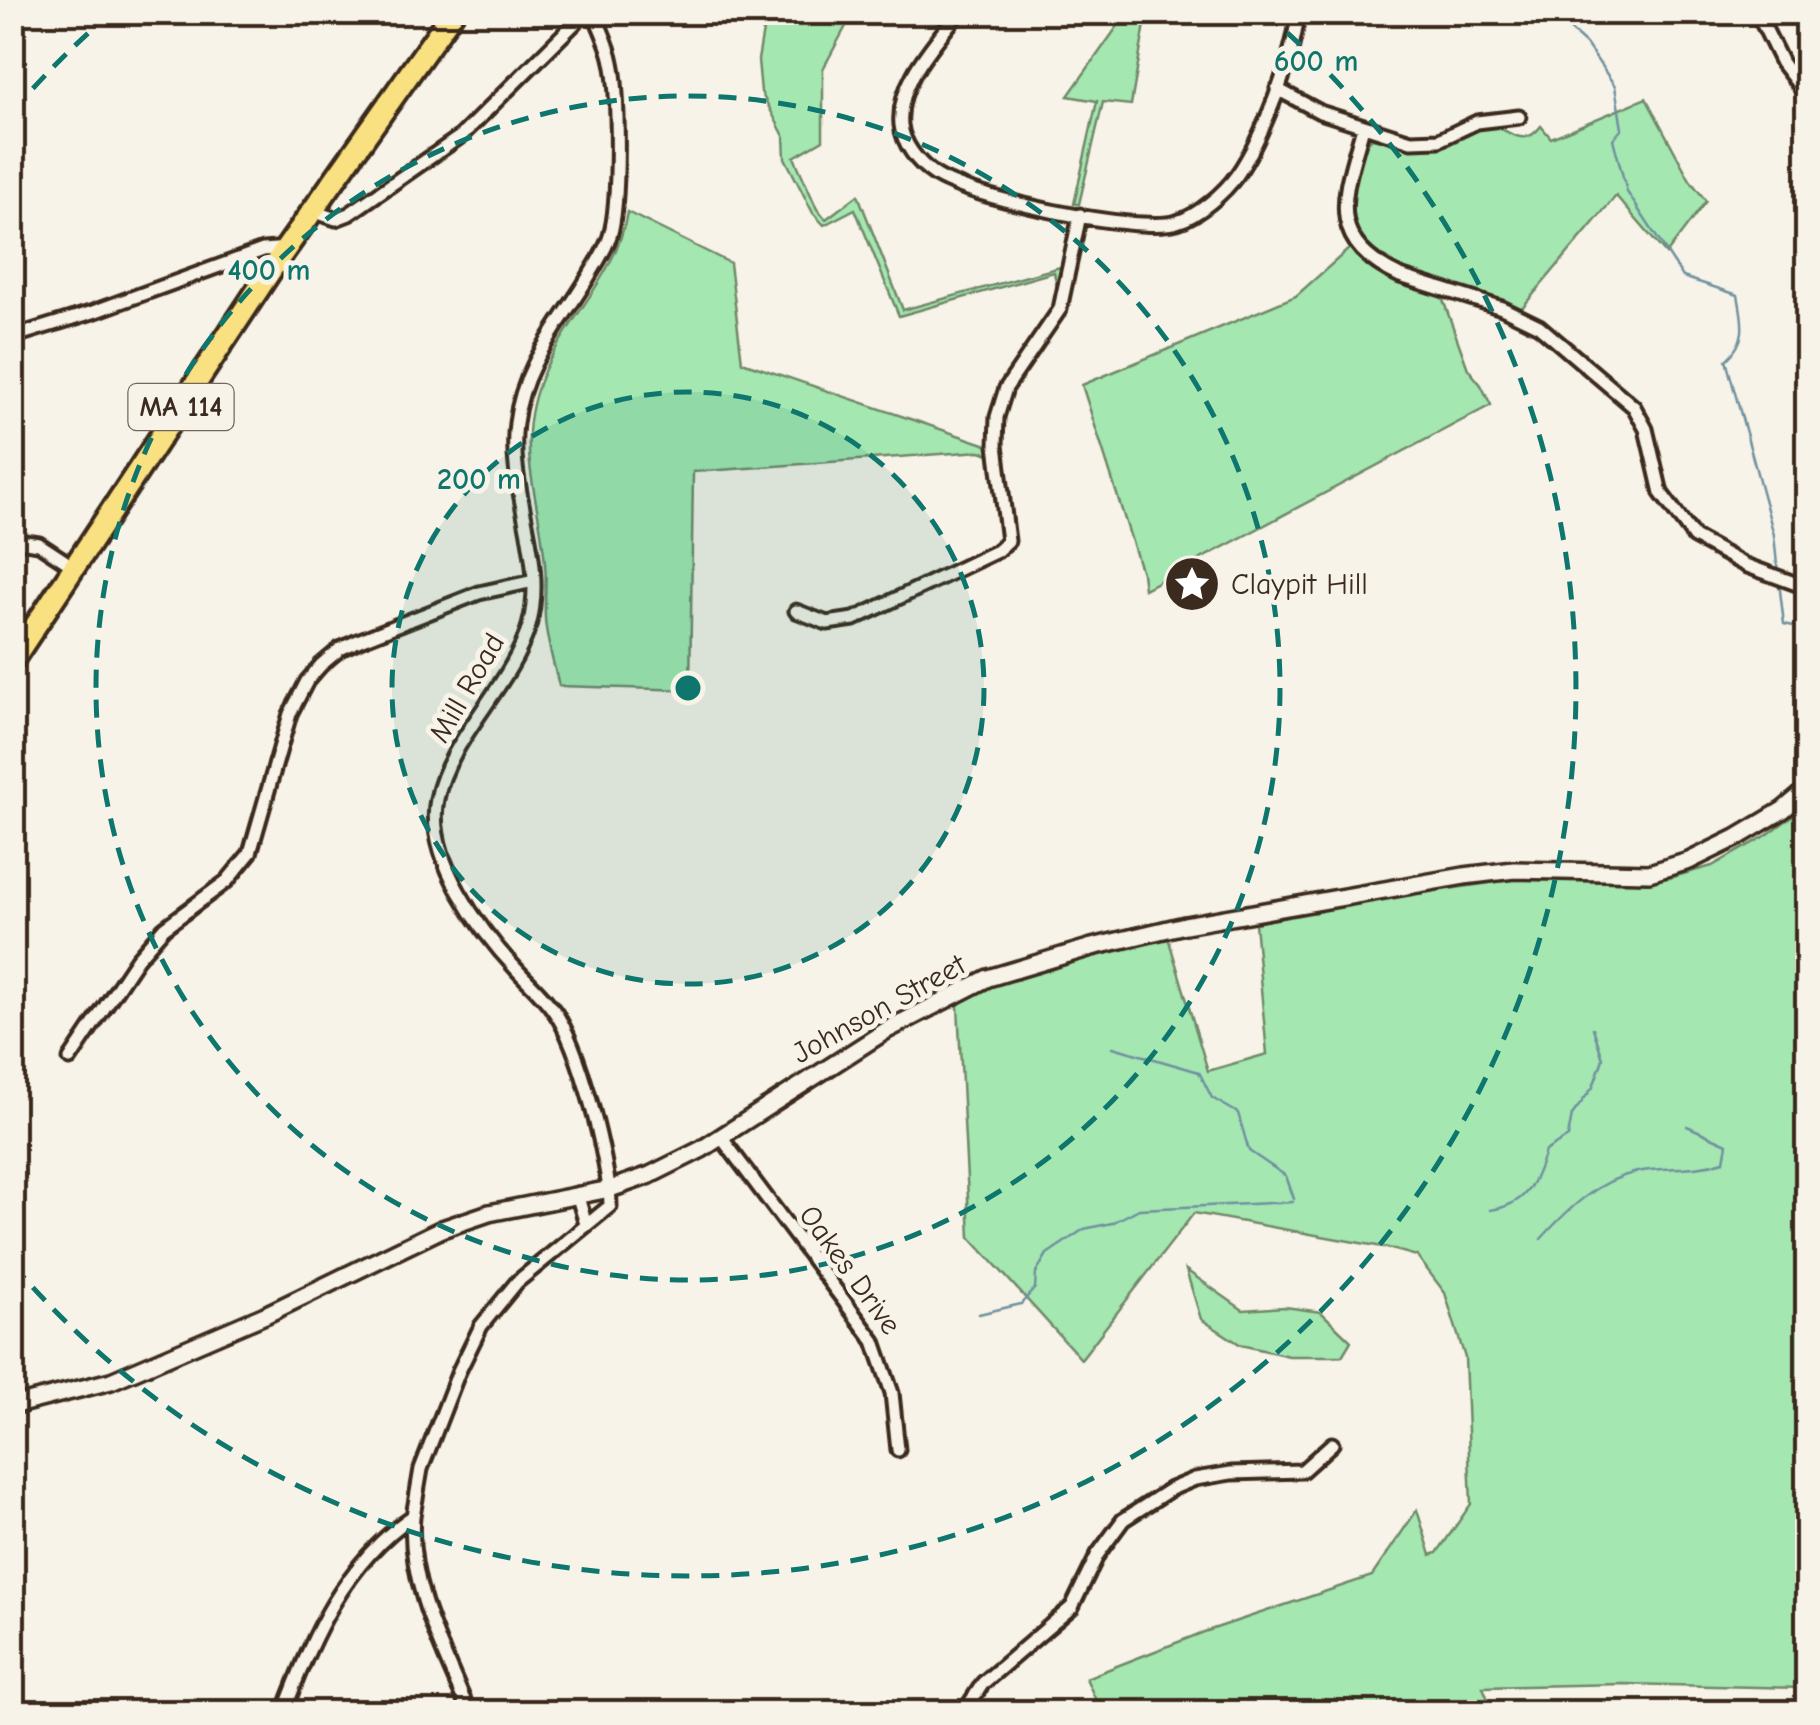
<svg xmlns="http://www.w3.org/2000/svg" width="1820" height="1725" font-family="'Comic Neue',sans-serif">
<style>
.green{fill:#a4e7b1;stroke:#708868;stroke-width:2.5}
.lines{fill:none;stroke-linecap:round;stroke-linejoin:round}
.stream{stroke:#6f919e;stroke-width:2.5}
.street-casing{stroke:#3b2a1e;stroke-width:19}
.secondary-casing{stroke:#3b2a1e;stroke-width:22}
.highway-casing{stroke:#3b2a1e;stroke-width:28}
.street{stroke:#f7f3e8;stroke-width:11}
.secondary{stroke:#f7f3e8;stroke-width:15}
.highway{stroke:#f9e181;stroke-width:20}
.ring{fill:none;stroke:#0f766e;stroke-width:5;stroke-dasharray:18 12}
.labels{text-anchor:middle;dominant-baseline:central;stroke-width:10;stroke-linejoin:round;paint-order:stroke}
.shield{fill:#f7f3e8;stroke:#73665b;stroke-width:2.5}
.shield-label{font-size:28px;font-weight:bold;fill:#3b2a1e}
.poi-label{font-size:30px;fill:#3b2a1e;stroke:#f7f3e8;text-anchor:start}
.street-label{font-size:30px;fill:#3b2a1e;stroke:#f7f3e8}
.centre{fill:#0f766e;stroke:#f7f3e8;stroke-width:5}
.ring-label{font-size:30px;text-anchor:middle;font-weight:bold;fill:#0f766e;stroke:#f7f3e8;stroke-width:10;stroke-linejoin:round;paint-order:stroke}
</style>
<rect width="100%" height="100%" fill="#f7f3e8"/>
<filter id="ink" filterUnits="userSpaceOnUse"><feTurbulence type="fractalNoise" baseFrequency=".01" numOctaves="2"/><feDisplacementMap in="SourceGraphic" scale="20" xChannelSelector="R" yChannelSelector="G"/><feConvolveMatrix kernelMatrix="1 2 1 2 8 2 1 2 1" color-interpolation-filters="sRGB"/></filter>
<g filter="url(#ink)">
<path class="green" d="M766 13H853L823 69V140L794 157 817 209 826 219 858 195 903 310 1064 266 1058 293 1054 272 899 316 855 209 824 225 813 213 785 158 784 136 761 92 758 60Z
M1127 13H1147L1131 105 1103 102 1079 204H1074L1097 101 1068 96Z
M1646 98 1690 180 1706 201 1666 254 1616 196 1521 309C1494 300 1468 291 1441 282 1395 267 1347 252 1351 194 1353 175 1358 151 1372 138L1417 148 1434 147 1491 124C1510 131 1524 149 1541 126L1551 138Z
M627 212 730 263 742 362 990 446 992 455 981 451 693 472 690 690 559 686C554 664 546 640 545 618 544 600 547 582 545 564 539 489 511 442 546 367 571 314 618 272 627 212Z
M1351 247 1377 273 1441 294 1468 369 1481 385 1491 405 1144 589 1142 573 1082 385 1296 296Z
M1807 805V1688L1624 1684 1483 1687 1493 1712H1101L1086 1678 1204 1632 1372 1576 1417 1510 1431 1555 1437 1553 1471 1504 1465 1358 1445 1293 1417 1256 1388 1248 1194 1213 1081 1359 970 1237 958 1006 968 991 991 979 1167 934 1208 1071 1267 1054 1255 923 1361 902 1523 878 1619 882 1669 878 1712 866 1767 835Z
M1186 1270 1243 1310 1285 1307 1321 1312 1351 1341 1342 1356H1289L1241 1345 1201 1319Z"/>
<g class="lines">
<path class="stream" d="M1557 12 1556 17 1586 44 1615 86 1622 129 1613 139 1627 192 1683 277 1738 295C1743 322 1748 341 1726 360L1774 535 1778 574
M1779 582 1784 624 1808 629
M1113 1047 1199 1072 1212 1098 1238 1113 1249 1151 1286 1176 1294 1199
M1490 1210C1526 1205 1535 1184 1545 1151L1568 1137 1572 1115 1593 1087 1603 1059 1593 1028
M1541 1239C1568 1209 1597 1181 1637 1172 1667 1166 1694 1171 1724 1161L1727 1144 1687 1126
M979 1314 1021 1304 1035 1288 1036 1273 1047 1254 1084 1229 1112 1223 1139 1209 1293 1202"/>
<g class="street-casing">
<path id="street" d="M959 12C935 44 897 82 901 125 903 144 918 163 934 174 968 198 1139 234 1177 222 1198 216 1225 192 1237 175 1261 141 1295 55 1298 12
M1757 12 1782 63 1808 97
M1277 89 1320 112 1411 141 1439 140 1477 122 1519 117
M1363 127C1345 193 1322 239 1400 276L1502 308 1539 326 1634 407 1646 429 1661 493 1694 537 1745 565 1808 588
M312 211 336 219 349 214 461 136 586 12
M12 337 93 312 263 250 288 248
M12 540 39 544 74 567
M796 611 827 623 854 619 997 551 1008 541 996 445 997 417 1006 388 1060 309 1080 215
M70 1059 137 959 164 928 227 881 250 853 290 714 307 681 321 665 340 649 360 640 479 593 534 581
M721 1137 874 1341 892 1393 898 1450
M577 1194 586 1224
M413 1516C407 1583 444 1652 469 1712
M284 1712C311 1639 345 1562 413 1516L421 1469 459 1371 481 1326 517 1282 610 1206C610 1163 579 1045 554 1011 544 996 530 984 518 971 480 931 425 857 437 799 449 738 511 687 529 626 548 558 507 491 516 423 523 364 560 325 589 276 596 264 606 249 610 236 620 205 619 94 612 62 609 45 600 29 594 12
M964 1712 983 1683 1072 1607 1098 1554 1123 1520 1171 1489 1195 1479 1231 1473 1302 1471 1332 1444"/>
</g>
<g class="secondary-casing">
<path id="secondary" d="M12 1406 111 1381 265 1315 442 1229 489 1213 610 1189 650 1175 702 1149 887 1030 988 978 1092 947 1185 925 1464 876 1514 870 1649 873 1689 861 1736 838 1783 810 1808 789"/>
</g>
<g class="highway-casing">
<path id="highway" d="M12 661 275 264 453 12"/>
</g>
<use href="#street" class="street"/>
<use href="#secondary" class="secondary"/>
<use href="#highway" class="highway"/>
</g>
</g>
<circle cx="688" cy="688" r="296" fill="#0f766e" fill-opacity=".12"/>
<g class="ring">
<circle cx="688" cy="688" r="296"/>
<circle cx="688" cy="688" r="592"/>
<path d="M13 111A888 888 0 0 1 111 13M1265 13A888 888 0 1 1 13 1265"/>
</g>
<defs>
<g id="sight-disc" transform="scale(2.875)"><circle r="9.5" fill="#3b2a1e" stroke="#f7f3e8"/><path d="M0-6L1.8-2.2L6-1.7L2.9 1.2L3.7 5.4L0 3.3L-3.7 5.4L-2.9 1.2L-6-1.7L-1.8-2.2Z" fill="#fff"/></g>
</defs>
<g fill-rule="evenodd">
<use href="#sight-disc" x="1192" y="584"/>
</g>
<g class="labels">
<rect class="shield" x="128.5" y="384" width="105" height="46" rx="8"/>
<g class="shield-label">
<text x="181" y="407">MA 114</text>
</g>
<g class="poi-label">
<text x="1231" y="584">Claypit Hill</text>
</g>
<g class="street-label">
<text transform="translate(467 688) rotate(-60)">Mill Road</text>
<text transform="translate(879 1009) rotate(-29)">Johnson Street</text>
<text transform="translate(850 1270) rotate(54)">Oakes Drive</text>
</g>
</g>
<circle cx="688" cy="688" r="15" class="centre"/>
<g class="ring-label">
<text x="1316" y="71">600 m</text>
<text x="269" y="280">400 m</text>
<text x="479" y="489">200 m</text>
</g>
<rect width="1820" height="1725" fill="none" stroke="#f7f3e8" stroke-width="50"/>
<rect x="25" y="25" width="1770" height="1675" fill="none" stroke="#3b2a1e" stroke-width="4" filter="url(#ink)"/>
</svg>
